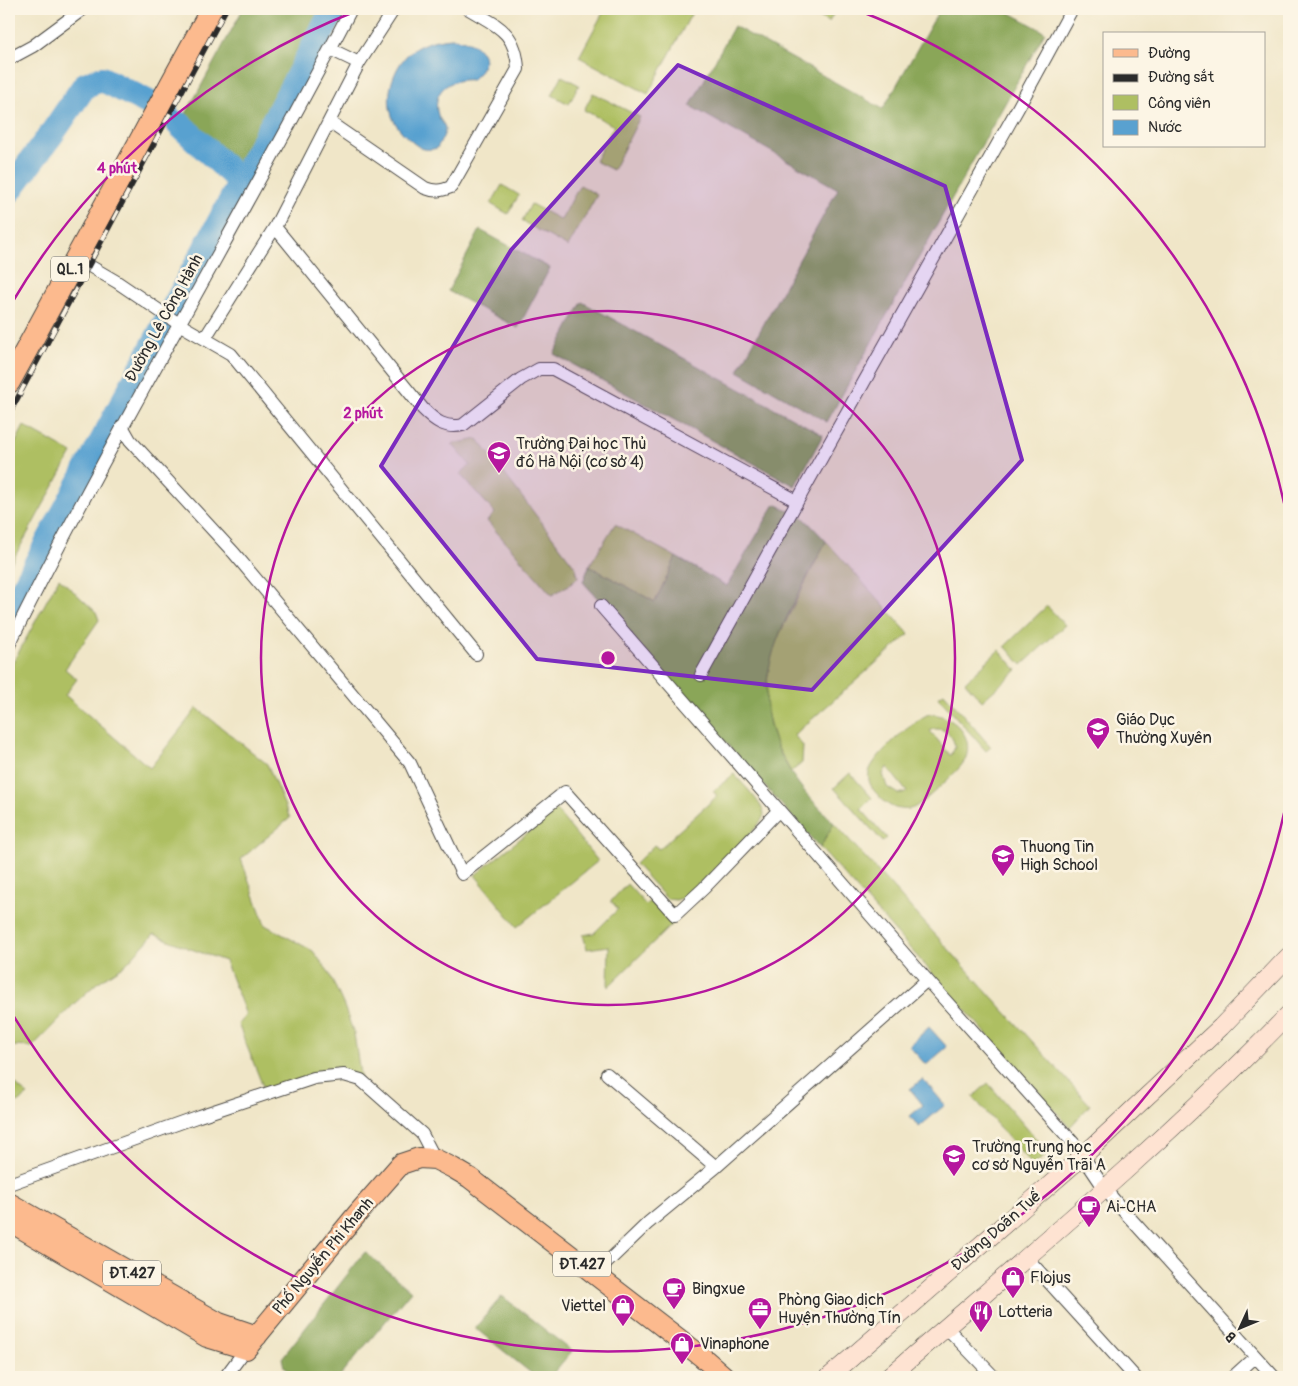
<svg xmlns="http://www.w3.org/2000/svg" width="1298" height="1386" font-family="Pangolin,sans-serif">
<style>
.green{fill:#aebf62;stroke:#6c7546;fill-rule:evenodd}
.forest{fill:#8aa658;stroke:#5a6842}
.water{fill:#59a1d0;stroke:#42667e}
.lines{fill:none;stroke-linecap:round;stroke-linejoin:round}
.river{stroke:#59a1d0;stroke-width:26}
.street-casing{stroke:#494743;stroke-width:14}
.secondary-casing{stroke:#494743;stroke-width:19}
.primary-casing{stroke:#494743;stroke-width:22}
.highway-casing{stroke:#494743;stroke-width:24}
.street{stroke:#fff;stroke-width:12}
.secondary{stroke:#fee3d2;stroke-width:18}
.primary{stroke:#fcba8e;stroke-width:20}
.highway{stroke:#fcba8e;stroke-width:22}
.rail-casing{stroke:#2b2b2b;stroke-width:5.5}
.rail{stroke:#fcf5e5;stroke-width:4;stroke-dasharray:11;stroke-linecap:butt}
.marked{fill:#7b2cbf;fill-opacity:0.2;stroke:#7b2cbf;stroke-width:4;stroke-linejoin:round}
.ring{fill:none;stroke:#b5179e;stroke-width:2.5}
.labels{text-anchor:middle;dominant-baseline:central;stroke-width:5;stroke-linejoin:round;paint-order:stroke}
.shield{fill:#fcf5e5;stroke:#6a6863;stroke-width:1}
.shield-label{font-size:15px;font-weight:bold;fill:#2b2b2b}
.street-label{font-size:16px;fill:#2b2b2b;stroke:#fcf5e5}
.poi-label{font-size:16px;fill:#2b2b2b;stroke:#fcf5e5;text-anchor:start}
.centre{fill:#b5179e;stroke:#fcf5e5;stroke-width:2.5}
.ring-label{font-size:15px;text-anchor:middle;font-weight:bold;fill:#b5179e;stroke:#fcf5e5;stroke-width:5;stroke-linejoin:round;paint-order:stroke}
</style>
<rect width="100%" height="100%" fill="#fcf5e5"/>
<filter id="ink" filterUnits="userSpaceOnUse"><feTurbulence type="fractalNoise" baseFrequency=".02" numOctaves="2"/><feDisplacementMap in="SourceGraphic" scale="10" xChannelSelector="R" yChannelSelector="G"/><feConvolveMatrix kernelMatrix="1 2 1 2 8 2 1 2 1" color-interpolation-filters="sRGB"/></filter>
<filter id="wash" filterUnits="userSpaceOnUse"><feTurbulence type="fractalNoise" baseFrequency=".0096" numOctaves="4" result="noise"/><feDisplacementMap in="SourceGraphic" scale="20" xChannelSelector="R" yChannelSelector="G"/><feGaussianBlur stdDeviation="1.12" result="paint"/><feColorMatrix in="noise" values="0 0 0 0 0 0 0 0 0 0 0 0 0 0 0 0 0 1.4 0 .05"/><feComposite in="paint" operator="in"/></filter>
<g filter="url(#wash)">
<rect width="100%" height="100%" fill="#f0e6c8"/>
<path class="green" d="M605 9H694L648 94 579 57Z
M805 9H836L829 22Z
M562 76 579 85 569 104 552 95Z
M593 93 640 117 613 170 595 161 614 126 584 110Z
M502 185 519 195 508 214 491 204Z
M580 185 597 195 568 247 522 221 531 204 561 220Z
M24 426 72 453 9 567V456Z
M478 439 576 568 578 577 572 583 552 595 487 521 495 513 460 474 470 465 452 444Z
M615 524 676 557 655 602 589 566Z
M826 541 909 634 794 735 803 746 802 763 791 772 775 742 766 708 768 668 774 645Z
M59 578 96 612 99 620 65 669 77 679 65 695 150 768 197 708 267 764 290 818 241 859 265 925 313 951 328 971 344 1006 354 1034 361 1080 344 1075 266 1094 238 1024 246 1015 225 961 188 948 154 934 125 965 97 983 75 1003 32 1047 11 1046 9 1050V670Z
M1047 606 1065 625 1022 665 1005 646Z
M999 650 1017 670 982 701 965 682Z
M944 693 991 747 986 751 938 697Z
M929 714C951 714 976 735 965 760 961 769 925 801 915 807 912 809 905 810 900 809 891 808 884 802 878 795 872 789 867 781 869 772 873 756 914 720 929 714ZM934 729C946 728 953 735 955 747L951 756 930 731ZM887 767 907 792 898 794 887 787 883 774Z
M850 773 872 798 861 809 887 838 883 842 834 788Z
M734 774C741 782 763 804 764 814 764 826 698 885 685 897L676 900 667 899 635 864 654 845 659 849 717 796 713 791Z
M556 810 598 861 517 927 475 875Z
M834 823 1090 1105 1070 1127 820 848Z
M627 884 646 905 654 897 674 922 608 987 609 946 587 949 583 935 594 933 618 909 611 901Z
M9 1076 20 1089 28 1095 9 1109Z
M988 1083 1048 1153 1033 1166 973 1097Z"/>
<path class="forest" d="M243 9H324L241 169 175 134Z
M940 9H1003L1045 32 827 422 738 371 838 189 690 106 734 26 883 109Z
M480 230 550 268 518 328 448 291Z
M582 302 823 435 795 486 554 354Z
M775 504 803 517 826 541C783 627 732 691 798 783 808 797 822 810 834 823L820 848 583 582 589 566 655 602 676 557 727 586Z
M365 1252 411 1291 339 1377H296L284 1367 282 1358Z
M502 1296 572 1351 550 1377H536L475 1328Z"/>
<path class="water" d="M452 38C471 42 478 42 485 60L480 72 472 80C450 78 431 91 438 115 440 121 445 124 445 129 445 136 440 142 437 148 425 152 419 148 410 140 403 134 395 125 392 116 384 93 395 61 416 48 428 41 439 39 452 38Z
M929 1027 947 1047 926 1065 909 1046Z
M923 1079 945 1105 919 1127 910 1116 923 1105 910 1089Z"/>
<g class="lines">
<path class="river" d="M179 124 241 182
M9 191 53 132 85 85 102 79 165 111
M9 615 334 9"/>
</g>
</g>
<g filter="url(#ink)">
<g class="lines">
<g class="street-casing">
<path id="street" d="M330 49 359 63
M9 59 33 46 83 9
M329 122 425 188C435 192 441 191 451 187L518 69C516 31 497 26 469 9
M275 227 423 409C435 421 445 429 463 425L521 379 539 369H553L797 501
M76 258 117 282 179 324 231 354 476 654
M205 338 275 227 359 63 394 9
M122 426 130 440 234 553 410 763 462 874 565 792 675 915 704 888 778 811
M601 606 927 980 1076 1146 1105 1189 1120 1207 1274 1377
M9 645C115 429 240 223 351 9
M701 675 809 480 1018 108 1072 9
M607 1074 716 1167 927 980
M9 1184 199 1116 314 1078 344 1075 361 1080 422 1134 435 1159
M1026 1257 1135 1377
M595 1274 648 1223 716 1167
M946 1327 994 1377
M225 1377 246 1349
M1233 1377 1255 1357"/>
</g>
<g class="secondary-casing">
<path id="secondary" d="M829 1377 1083 1156 1221 1027 1289 956
M889 1377C1024 1259 1164 1143 1289 1014"/>
</g>
<g class="primary-casing">
<path id="primary" d="M9 1203 219 1323 257 1336
M9 1221 207 1337 246 1349 358 1213 401 1164 419 1158 435 1159 453 1168 470 1178 701 1356 725 1377"/>
</g>
<g class="highway-casing">
<path id="highway" d="M9 382 212 9"/>
</g>
<use href="#street" class="street"/>
<use href="#secondary" class="secondary"/>
<use href="#primary" class="primary"/>
<use href="#highway" class="highway"/>
<g class="rail-casing">
<path id="rail" d="M9 414 226 9"/>
</g>
<use href="#rail" class="rail"/>
</g>
</g>
<path class="marked" d="M678 65 945 186 1022 460 812 690 537 659 381 466 511 250Z"/>
<g class="ring">
<circle cx="608" cy="658" r="347"/>
<path d="M1289 790A694 694 0 0 1 10 1010M10 306A694 694 0 0 1 359 10M857 10A694 694 0 0 1 1289 526"/>
</g>
<defs>
<g id="university-pin" transform="scale(1.25)"><path d="M0 17L-7.5 6A9.5 9.5 0 1 1 7.5 6Z" fill="#b5179e" stroke="#fcf5e5"/><path d="M0-5L7-2L0 1L-7-2ZM-4 1L0 2.5L4 1V4Q0 6-4 4Z" fill="#fff"/></g>
<g id="school-pin" transform="scale(1.25)"><path d="M0 17L-7.5 6A9.5 9.5 0 1 1 7.5 6Z" fill="#b5179e" stroke="#fcf5e5"/><path d="M0-5L7-2L0 1L-7-2ZM-4 1L0 2.5L4 1V4Q0 6-4 4Z" fill="#fff"/></g>
<g id="cafe-pin" transform="scale(1.25)"><path d="M0 17L-7.5 6A9.5 9.5 0 1 1 7.5 6Z" fill="#b5179e" stroke="#fcf5e5"/><path d="M-5.5-4.5H6V0H3Q3 3.5 0 3.5H-2.5Q-5.5 3.5-5.5 0ZM3-3.2v2h1.7v-2ZM-6 4.5H4V6H-6Z" fill="#fff"/></g>
<g id="shop-pin" transform="scale(1.25)"><path d="M0 17L-7.5 6A9.5 9.5 0 1 1 7.5 6Z" fill="#b5179e" stroke="#fcf5e5"/><path d="M-5-2.5h2.3a2.7 3.5 0 0 1 5.4 0H5L5.5 6h-11ZM-1.5-2.5h3a1.5 2.3 0 0 0-3 0Z" fill="#fff"/></g>
<g id="office-pin" transform="scale(1.25)"><path d="M0 17L-7.5 6A9.5 9.5 0 1 1 7.5 6Z" fill="#b5179e" stroke="#fcf5e5"/><path d="M-6-3h4V-5.5h4V-3h4V5H-6ZM-1-4.5V-3h2v-1.5ZM-6 0V1H6V0Z" fill="#fff"/></g>
<g id="restaurant-pin" transform="scale(1.25)"><path d="M0 17L-7.5 6A9.5 9.5 0 1 1 7.5 6Z" fill="#b5179e" stroke="#fcf5e5"/><path d="M-5-6h1v4h1v-4h1v4h1v-4h1v5L-1.5 .5V6h-2V.5L-5-1ZM5-6V6H3V1.5H1.5Q1.5-4 5-6Z" fill="#fff"/></g>
</defs>
<g fill-rule="evenodd">
<use href="#university-pin" x="499" y="453"/>
<use href="#school-pin" x="1098" y="729"/>
<use href="#school-pin" x="1003" y="856"/>
<use href="#school-pin" x="954" y="1156"/>
<use href="#cafe-pin" x="1089" y="1207"/>
<use href="#shop-pin" x="1013" y="1278"/>
<use href="#cafe-pin" x="674" y="1289"/>
<use href="#shop-pin" x="623" y="1306"/>
<use href="#office-pin" x="760" y="1309"/>
<use href="#restaurant-pin" x="981" y="1312"/>
<use href="#shop-pin" x="682" y="1344"/>
</g>
<g class="labels">
<g class="shield">
<rect x="51" y="256.5" width="38" height="25" rx="4"/>
<rect x="553" y="1251.5" width="58" height="25" rx="4"/>
<rect x="103" y="1260.5" width="58" height="25" rx="4"/>
</g>
<g class="shield-label">
<text x="70" y="269">QL.1</text>
<text x="582" y="1264">ĐT.427</text>
<text x="132" y="1273">ĐT.427</text>
</g>
<g class="street-label">
<text transform="translate(164 318) rotate(-61)">Đường Lê Công Hành</text>
<text transform="translate(996 1231) rotate(-41)">Đường Doãn Tuế</text>
<text transform="translate(323 1256) rotate(-50)">Phố Nguyễn Phi Khanh</text>
</g>
<g class="poi-label">
<text x="516" y="444">Trường Đại học Thủ<tspan x="516" dy="18">đô Hà Nội (cơ sở 4)</tspan></text>
<text x="1116" y="720">Giáo Dục<tspan x="1116" dy="18">Thường Xuyên</tspan></text>
<text x="1020" y="847">Thuong Tin<tspan x="1020" dy="18">High School</tspan></text>
<text x="972" y="1147">Trường Trung học<tspan x="972" dy="18">cơ sở Nguyễn Trãi A</tspan></text>
<text x="1106" y="1207">Ai-CHA</text>
<text x="1030" y="1278">Flojus</text>
<text x="692" y="1289">Bingxue</text>
<text x="778" y="1300">Phòng Giao dịch<tspan x="778" dy="18">Huyện Thường Tín</tspan></text>
<text x="606" y="1306" text-anchor="end">Viettel</text>
<text x="998" y="1312">Lotteria</text>
<text x="700" y="1344">Vinaphone</text>
</g>
</g>
<circle cx="608" cy="658" r="8" class="centre"/>
<g class="ring-label">
<text x="117" y="173">4 phút</text>
<text x="363" y="418">2 phút</text>
</g>
<rect width="1298" height="1386" fill="none" stroke="#fcf5e5" stroke-width="30"/>
<rect x="1103" y="32" width="162" height="115" fill="#fcf5e5" stroke="#a8a49b"/>
<rect x="1113" y="49" width="25" height="8" fill="#fcba8e" stroke="#a8a49b"/>
<text x="1148" y="58" font-size="15" fill="#2b2b2b">Đường</text>
<rect x="1113" y="74" width="25" height="8" fill="#2b2b2b" stroke="#a8a49b"/>
<text x="1148" y="82" font-size="15" fill="#2b2b2b">Đường sắt</text>
<rect x="1113" y="95" width="25" height="15" fill="#aebf62" stroke="#a8a49b"/>
<text x="1148" y="108" font-size="15" fill="#2b2b2b">Công viên</text>
<rect x="1113" y="120" width="25" height="15" fill="#59a1d0" stroke="#a8a49b"/>
<text x="1148" y="132" font-size="15" fill="#2b2b2b">Nước</text>
<g transform="translate(1240 1328) rotate(226)" stroke="#fcf5e5" stroke-width="4" paint-order="stroke">
<path d="M0-4L9 19L0 12L-9 19Z" fill="#2b2b2b"/>
<text y="-8" font-size="14" font-weight="bold" text-anchor="middle" fill="#2b2b2b">B</text>
</g>
</svg>
